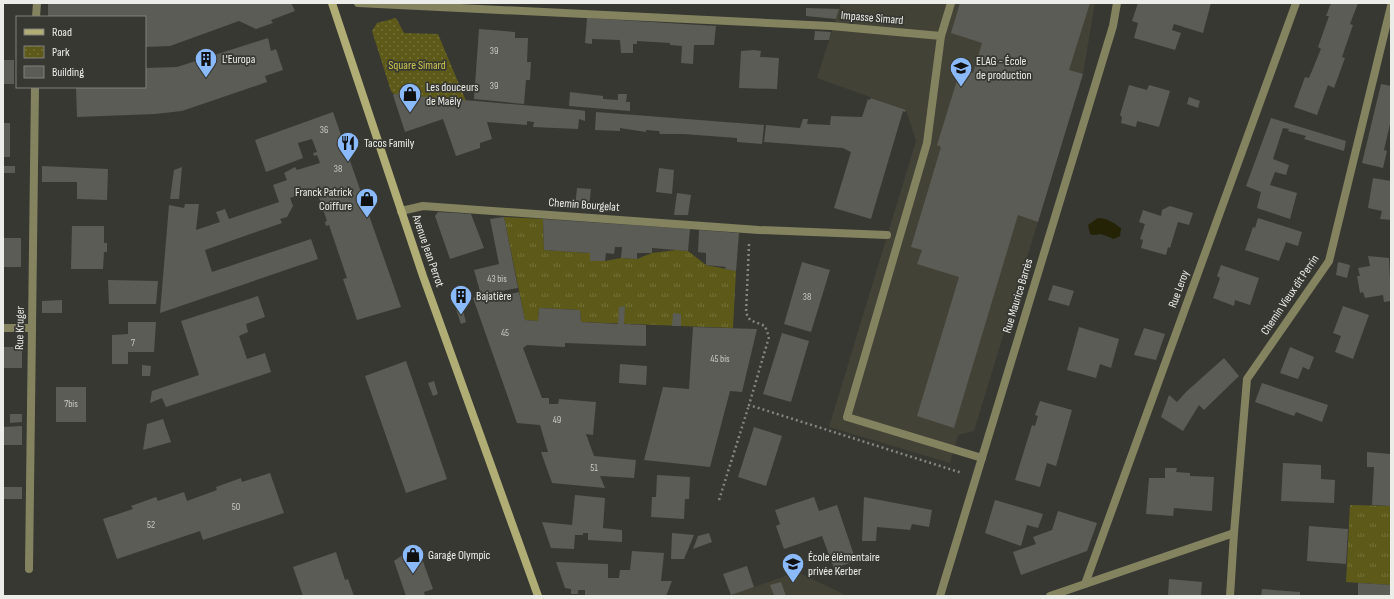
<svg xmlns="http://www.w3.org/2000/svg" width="1394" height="599" font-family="'Sofia Sans Condensed',sans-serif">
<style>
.built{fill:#424237}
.grass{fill:url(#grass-tufts)}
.park{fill:url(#park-dots)}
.water{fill:#242306}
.building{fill:#5c5c56}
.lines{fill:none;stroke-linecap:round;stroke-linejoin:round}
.path{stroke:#868681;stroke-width:2.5;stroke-dasharray:2 3;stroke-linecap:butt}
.service{stroke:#848360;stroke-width:8}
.minor{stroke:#848360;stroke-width:8}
.secondary{stroke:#b0ae75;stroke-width:8}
.labels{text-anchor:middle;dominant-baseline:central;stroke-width:3.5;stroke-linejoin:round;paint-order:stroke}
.number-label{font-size:10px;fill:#c8c8c4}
.street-label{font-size:12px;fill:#ecece9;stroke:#383833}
.poi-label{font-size:12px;fill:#ecece9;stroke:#383833;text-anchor:start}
.park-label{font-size:12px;fill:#cdc74d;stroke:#383833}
</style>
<defs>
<pattern id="grass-tufts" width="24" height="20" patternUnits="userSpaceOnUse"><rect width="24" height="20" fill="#5d5a19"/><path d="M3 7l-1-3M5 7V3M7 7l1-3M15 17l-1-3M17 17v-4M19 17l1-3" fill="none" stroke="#74723a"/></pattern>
<pattern id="park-dots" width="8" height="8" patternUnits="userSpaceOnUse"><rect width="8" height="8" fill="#5d5a19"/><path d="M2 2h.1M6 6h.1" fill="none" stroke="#74723a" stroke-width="1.8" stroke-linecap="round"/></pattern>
</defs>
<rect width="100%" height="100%" fill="#383833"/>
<path class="built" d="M841 3H1095L1083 74 974 431 958 435 950 463 829 427 916 141 906 110 817 78Z
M797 572 848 596H731V595Z"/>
<path class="grass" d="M504 217 543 219 544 250 590 253V261H605L621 258 637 259 652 253 676 250 688 251 706 265 736 271 733 328 581 322 580 310 539 308 538 321 525 320Z
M1350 505 1391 506V585L1346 582Z"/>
<path class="park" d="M396 18 404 33 438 34 466 101 394 94 391 91 372 31 377 23Z"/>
<path class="water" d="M1098 218C1107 218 1114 223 1121 228L1120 236 1114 239 1101 234 1093 235 1090 234 1088 225Z"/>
<path class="building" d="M48 3H291L295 11 271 20 273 23 256 29 239 21 170 46 145 47V17H48Z
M960 3H1090L1069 70 1083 74 1038 222 1018 215 954 428 917 416 959 277 917 264 922 250 911 247 941 147 937 145 958 77 970 72 973 73 982 43 951 33Z
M1138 3H1211L1203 33 1174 24 1172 30 1181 33 1175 50 1134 38 1138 23 1132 21Z
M1331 3H1358L1350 24 1353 25 1342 57 1345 58 1334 88 1328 85 1317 115 1294 107 1305 77 1309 78 1321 49 1318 47 1329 16H1326Z
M806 8 839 9 836 19 806 16Z
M587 18 716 26 714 45H694L693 64 681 63 682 46 670 45V43L637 41V44H633V53H621L620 40 592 39V44L585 43Z
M479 29 515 32V38H528L527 62H531L530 80H526L524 104 474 99Z
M815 31 831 32 829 40H814Z
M268 38 271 51 276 49 283 70 265 76 267 82 182 111 155 114 77 117 76 87H145V68L177 67Z
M754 50 761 51 760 57 779 58 777 89 739 88 741 51Z
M3 60H14V84H3Z
M1381 84 1391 86V120L1384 150 1387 151 1383 168 1362 163Z
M1129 85 1147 90 1149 85 1170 91 1159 127 1137 121 1136 127 1121 123 1122 117 1120 115Z
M570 92 603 96V99L618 100V94H627L626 102H630V111L569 106Z
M394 94 579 110 585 111V121L579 119 578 129 533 127 534 122 527 121V125L487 122 492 139 480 143V148L456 156 443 119 405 132 393 95Z
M1189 97 1200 101 1198 108 1187 104Z
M871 98 906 110 905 112 903 111 871 219 834 208 851 152 843 148 764 142 766 125 800 128 803 119H808L807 124 830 125 831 116 862 117 868 99 870 100Z
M333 112 401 307 357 320 343 279 347 278 329 225 326 226 325 222 327 221 316 189 290 198 293 206 287 217 280 219 282 223 205 250 212 272 311 239 318 259 160 313 169 205 184 208 185 204H199L196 230 220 222 216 212 225 209 229 219 279 202 273 185 287 180 284 173 295 167 297 170 320 163 317 155 314 156 313 153 317 152 312 139 298 143 303 158 266 172 255 140Z
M596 112 764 125 762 144 737 142V138L683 134H660L659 131 646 130V132L620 128V131L595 130Z
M1271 118 1346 141 1344 151 1304 139 1306 136 1288 131 1289 129 1283 128 1273 159 1289 165 1286 175 1275 172 1270 185 1297 193 1290 219 1257 208 1261 192 1246 186Z
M3 123H10V157H3Z
M3 166H15V173H3Z
M42 166 108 169 107 200 77 199V182H42Z
M182 167 179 199H170L174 170Z
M659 168 674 170 672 194 656 192Z
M1373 178 1391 181V220L1380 219 1382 211 1368 208Z
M577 188 591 189 589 208 575 207Z
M677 193 691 195 688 215H674Z
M1170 206 1193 213 1189 225 1178 222 1170 248 1168 247 1166 255 1141 248 1143 240 1140 239 1145 224 1139 222 1143 210 1161 216 1162 210Z
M438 212 471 214 484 248 450 259 435 216Z
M504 217 518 288 496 292 498 297 519 292 525 320 538 321 539 308 580 310 581 322 618 324 619 307 625 306 624 324 646 325V346L565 343V347L527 345 523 348 542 398H549V404H558L559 399 596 402 593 435 586 434 594 456 636 460 634 478 600 476 605 488 552 483 541 452H548L540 425 517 423 473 298 481 295 474 270 499 264 490 219Z
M1258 218 1302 232 1298 246 1286 242 1279 261 1245 250 1253 227 1255 228Z
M543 219 690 229 688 251 652 248V253H637V259L621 258 622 247H615L614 254 606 253 605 261H590V253L544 250Z
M72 226H104V243H107V252H104L103 269H71Z
M699 230 739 233 736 271 725 269 726 267 706 265V253L698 252Z
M3 238H21V267H3Z
M1368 256 1389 258 1391 301 1384 302 1383 295 1365 298 1363 292 1360 293 1357 276H1360L1358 268 1370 266Z
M802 262 830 270 811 332 784 324Z
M1338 262 1350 265 1347 278 1336 275Z
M1221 265 1259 278 1250 305 1235 300 1234 306 1213 298 1220 278 1217 276Z
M108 280 158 281 156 304H109Z
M1053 285 1074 291 1069 306 1048 300Z
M258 296 265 317 246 324 248 332 239 336 247 359 265 353 271 372 166 407 162 398 150 403 152 391 199 375 181 321Z
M62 300V313H42V301Z
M1343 306 1369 315 1353 359 1335 352 1341 336 1333 333Z
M462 307 466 322 461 324 456 309Z
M673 313 681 314V326H672Z
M128 322H156L154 352H128V364H112V335L128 334Z
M693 327 757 329 742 392 730 391 710 467 644 460 663 387 689 389Z
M1079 327 1119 339 1111 368 1100 364 1096 378 1067 370Z
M1144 328 1165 334 1156 360 1134 355Z
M782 333 809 341 791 402 763 394Z
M3 347H22V368H3Z
M1290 347 1314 357 1309 370 1303 367 1298 379 1280 373Z
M1224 358 1239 376 1204 410 1199 405 1183 431 1161 417 1169 395 1177 402 1186 392Z
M406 361 447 479 406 493 365 376Z
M620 364 647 366 646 385 619 383Z
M142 365 151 366 150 376H142Z
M434 381 438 394 433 396 428 383Z
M1262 383 1328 405 1322 422 1296 412 1294 416 1255 402Z
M56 387H86V422H56Z
M1040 401 1072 410 1056 466 1047 463 1040 487 1015 480 1032 425 1035 426 1038 416 1035 415Z
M10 414H22V422L10 423Z
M163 419 171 442 143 450 147 424Z
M22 426V445H3V427Z
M754 427 782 436 766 486 738 477Z
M1367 452 1391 454V506L1372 505 1374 467H1367Z
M1283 463 1321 465V479L1335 480 1334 503 1281 501Z
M1165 468H1177L1176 472 1190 473V476L1214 477 1212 511 1174 508 1173 516 1146 514 1149 478H1165Z
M270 473 284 513 203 540 200 531 117 559 103 519 133 509 131 506 156 497 158 501 184 492 187 501 217 490 216 487 241 478 242 482Z
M657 475 690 477 689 499H685L684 519 651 517 652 497H656Z
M3 487H22V499H3Z
M575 495 605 498 603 528 622 530V542L588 540V533H583V535H575L574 549 551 548 542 522 572 525Z
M814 497 819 511 837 505 856 561 834 568 822 536 784 549 776 526 780 524 775 510Z
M864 497 932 510 929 527 912 524 910 530 877 527 876 541H862Z
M995 500 1043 514 1038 528 1027 525 1021 546 985 533Z
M1058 511 1097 523 1087 551 1021 575 1013 552 1036 544 1033 537 1052 530Z
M1309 526 1348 529 1346 564 1307 561Z
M672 533 694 535 684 559H671Z
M709 533 712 542 693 549 698 536Z
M417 545 433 589 424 592 425 596H406L394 561Z
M632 551 664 553 661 581H672L666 596H585V590H578V594H571V589L565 588 556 562 608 564V578H619L620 570H630Z
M336 552 345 580 348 579 354 596H303L293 567Z
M747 566 754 587 731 595 723 574Z
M1169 579 1202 582 1201 596H1168Z
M781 582 786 596H771L774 595 770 585Z
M1358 583 1391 585V596H1358Z
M1262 589 1300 592V596H1261Z"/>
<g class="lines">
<path class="path" d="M749 244 746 313 750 320 765 326 769 337 749 405 962 473
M719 500 749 405"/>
<path class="service" d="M358 3 831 26 941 36 951 3
M941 36 927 143 847 417 982 458
M401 211 423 206 759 230 887 235
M1234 533 1247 379 1329 261 1391 6
M29 569 32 328
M1085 584 1296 3"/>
<path class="minor" d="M36 17 37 3
M3 328H32L35 87
M940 596 1113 26 1117 3
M1050 596 1234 533 1230 596"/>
<path class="secondary" d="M332 3 423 276 538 596"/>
</g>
<defs>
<g id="building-pin" transform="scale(1.15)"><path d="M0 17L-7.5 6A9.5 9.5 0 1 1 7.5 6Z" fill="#8abafc" stroke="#383833"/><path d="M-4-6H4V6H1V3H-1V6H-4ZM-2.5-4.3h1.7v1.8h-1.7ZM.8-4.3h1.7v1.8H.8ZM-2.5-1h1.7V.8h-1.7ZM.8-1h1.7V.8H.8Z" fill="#111"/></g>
<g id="school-pin" transform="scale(1.15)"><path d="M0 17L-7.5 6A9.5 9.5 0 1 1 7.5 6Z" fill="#8abafc" stroke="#383833"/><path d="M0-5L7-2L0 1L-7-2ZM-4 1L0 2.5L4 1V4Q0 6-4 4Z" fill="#111"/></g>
<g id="shop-pin" transform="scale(1.15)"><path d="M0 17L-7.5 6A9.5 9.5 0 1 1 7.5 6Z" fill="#8abafc" stroke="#383833"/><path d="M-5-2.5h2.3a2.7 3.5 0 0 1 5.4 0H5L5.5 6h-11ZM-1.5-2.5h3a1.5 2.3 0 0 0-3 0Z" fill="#111"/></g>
<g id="restaurant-pin" transform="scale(1.15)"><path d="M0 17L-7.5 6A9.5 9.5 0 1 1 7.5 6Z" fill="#8abafc" stroke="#383833"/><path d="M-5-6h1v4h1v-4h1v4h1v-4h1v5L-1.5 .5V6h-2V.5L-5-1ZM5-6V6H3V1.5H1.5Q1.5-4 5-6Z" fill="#111"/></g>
</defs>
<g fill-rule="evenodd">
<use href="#building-pin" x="206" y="59"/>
<use href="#school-pin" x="961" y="68"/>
<use href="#shop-pin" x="410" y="94"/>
<use href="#restaurant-pin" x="348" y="143"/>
<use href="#shop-pin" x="367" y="199"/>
<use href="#building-pin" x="461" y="296"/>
<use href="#shop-pin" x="413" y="555"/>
<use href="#school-pin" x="793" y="564"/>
</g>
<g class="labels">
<g class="number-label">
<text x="494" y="51">39</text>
<text x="494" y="86">39</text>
<text x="324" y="130">36</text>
<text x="338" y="169">38</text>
<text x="497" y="279">43 bis</text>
<text x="807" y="297">38</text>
<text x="505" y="333">45</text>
<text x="133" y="343">7</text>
<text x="720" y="359">45 bis</text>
<text x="71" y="404">7bis</text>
<text x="557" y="420">49</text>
<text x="594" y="468">51</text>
<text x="236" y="507">50</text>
<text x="151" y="525">52</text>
</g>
<g class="street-label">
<text transform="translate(872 18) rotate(5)">Impasse Simard</text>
<text transform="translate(584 205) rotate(4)">Chemin Bourgelat</text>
<text transform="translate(428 251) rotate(71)">Avenue Jean Perrot</text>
<text transform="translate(1179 289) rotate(-70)">Rue Leroy</text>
<text transform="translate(1290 295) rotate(-56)">Chemin Vieux dit Perrin</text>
<text transform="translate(1018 296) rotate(-73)">Rue Maurice Barrès</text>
<text transform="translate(20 328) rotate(-89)">Rue Kruger</text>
</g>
<g class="poi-label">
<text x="222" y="59">L'Europa</text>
<text x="976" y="61">ELAG - École<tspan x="976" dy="14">de production</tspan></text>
<text x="426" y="87">Les douceurs<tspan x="426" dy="14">de Maëly</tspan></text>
<text x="364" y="143">Tacos Family</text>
<text x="352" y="192" text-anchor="end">Franck Patrick<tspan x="352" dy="14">Coiffure</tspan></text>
<text x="476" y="296">Bajatière</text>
<text x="428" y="555">Garage Olympic</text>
<text x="808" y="557">École élémentaire<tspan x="808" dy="14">privée Kerber</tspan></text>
</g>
<g class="park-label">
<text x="417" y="65">Square Simard</text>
</g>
</g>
<rect width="1394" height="599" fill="none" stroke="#ecece9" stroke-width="8"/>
<rect x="16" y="16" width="130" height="72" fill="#383833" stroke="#80807c"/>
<rect x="24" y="29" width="20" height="6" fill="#b0ae75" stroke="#80807c"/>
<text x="52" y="36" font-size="12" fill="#ecece9">Road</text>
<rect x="24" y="46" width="20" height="12" fill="url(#park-dots)" stroke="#80807c"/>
<text x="52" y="56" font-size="12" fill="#ecece9">Park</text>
<rect x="24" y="66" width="20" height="12" fill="#5c5c56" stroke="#80807c"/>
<text x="52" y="76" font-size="12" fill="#ecece9">Building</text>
</svg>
